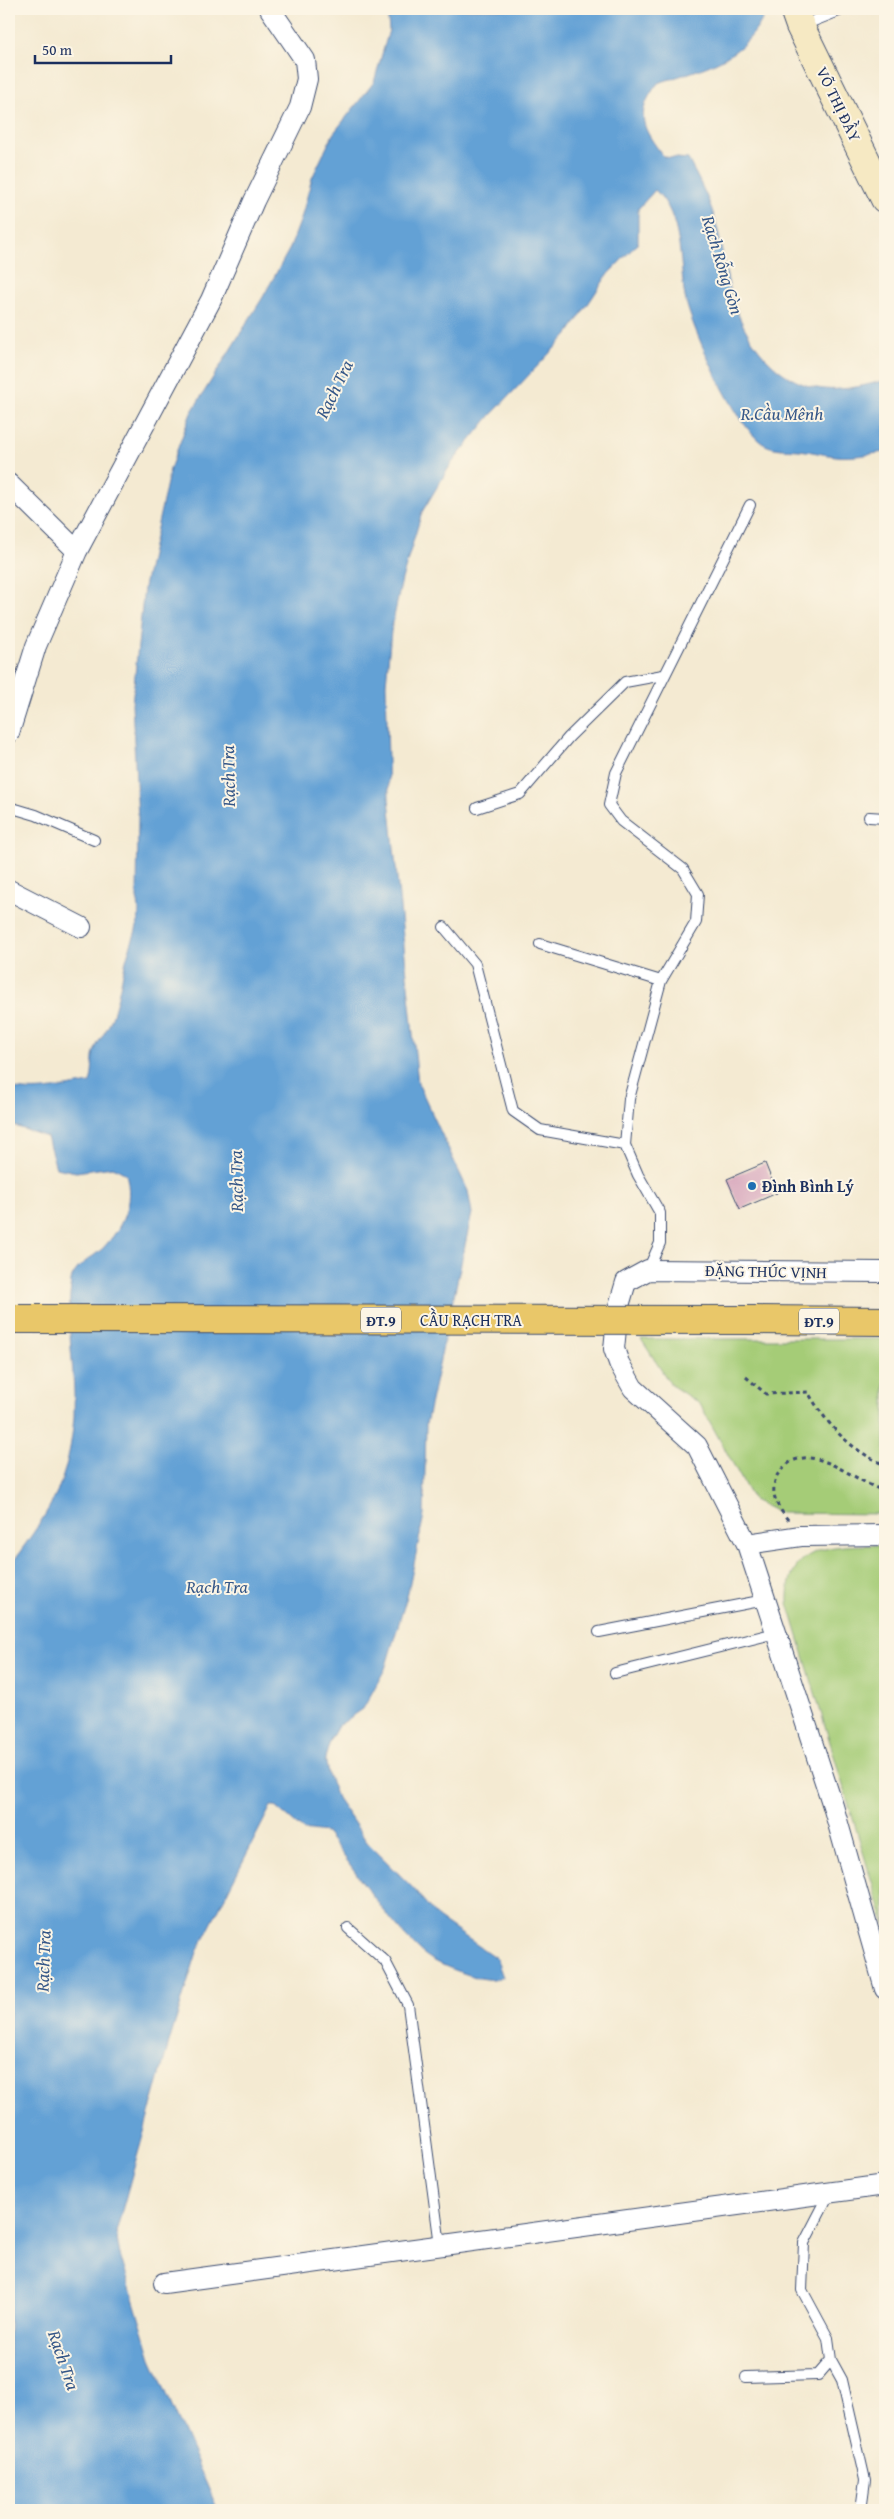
<svg xmlns="http://www.w3.org/2000/svg" width="894" height="2519" font-family="'Gentium Book Plus',serif">
<style>
.green{fill:#a5cc77;stroke:#607e6a}
.water{fill:#64a1d5;stroke:#40689a}
.building{fill:#d8a9be}
.lines{fill:none;stroke-linecap:round;stroke-linejoin:round}
.lane-casing{stroke:#3c4b6f;stroke-width:12}
.street-casing{stroke:#3c4b6f;stroke-width:22}
.secondary-casing{stroke:#3c4b6f;stroke-width:30}
.primary-casing{stroke:#3c4b6f;stroke-width:30}
.path{stroke:#3c4b6f;stroke-width:3;stroke-dasharray:4 4;stroke-linecap:butt}
.lane{stroke:#fff;stroke-width:10}
.street{stroke:#fff;stroke-width:20}
.secondary{stroke:#f6e9c3;stroke-width:28}
.primary{stroke:#e9c769;stroke-width:28}
.primary-bridge-casing{stroke:#3c4b6f;stroke-width:30;stroke-linecap:butt}
.primary-bridge{stroke:#e9c769;stroke-width:28}
.poi-dot{fill:#1f6fb2;stroke:#fcf5e5;stroke-width:2}
.labels{text-anchor:middle;dominant-baseline:central;stroke-width:4;stroke-linejoin:round;paint-order:stroke}
.shield{fill:#fcf5e5;stroke:#5e6a86;stroke-width:1}
.shield-label{font-size:15px;font-weight:bold;fill:#1b2f5e}
.street-label{font-size:16px;fill:#1b2f5e;stroke:#fcf5e5}
.poi-label{font-size:16px;font-weight:bold;fill:#1b2f5e;stroke:#fcf5e5;text-anchor:start}
.water-label{font-size:18px;font-style:italic;fill:#355788;stroke:#fcf5e5}
</style>
<rect width="100%" height="100%" fill="#fcf5e5"/>
<filter id="ink" filterUnits="userSpaceOnUse"><feTurbulence type="fractalNoise" baseFrequency=".02" numOctaves="2"/><feDisplacementMap in="SourceGraphic" scale="10" xChannelSelector="R" yChannelSelector="G"/><feConvolveMatrix kernelMatrix="1 2 1 2 8 2 1 2 1" color-interpolation-filters="sRGB"/></filter>
<filter id="wash" filterUnits="userSpaceOnUse"><feTurbulence type="fractalNoise" baseFrequency=".0096" numOctaves="4" result="noise"/><feDisplacementMap in="SourceGraphic" scale="20" xChannelSelector="R" yChannelSelector="G"/><feGaussianBlur stdDeviation="1.12" result="paint"/><feColorMatrix in="noise" values="0 0 0 0 0 0 0 0 0 0 0 0 0 0 0 0 0 1.4 0 .05"/><feComposite in="paint" operator="in"/></filter>
<g filter="url(#wash)">
<rect width="100%" height="100%" fill="#f4ead2"/>
<path class="green" d="M641 1339H885V1514L780 1513 753 1500 700 1404 671 1385Z
M885 1545V1925L788 1603C786 1540 840 1546 885 1545Z"/>
<path class="water" d="M387 9H763L766 11C746 60 703 68 658 83 633 115 643 129 664 157L688 159C697 176 706 193 712 210 722 240 724 273 734 303 749 349 788 394 840 389 855 388 871 384 885 380V452C870 454 852 458 836 456 824 455 811 451 799 450 787 449 772 450 762 443 736 426 691 328 685 297 679 262 683 216 655 190L638 209V243L608 274 568 334 490 416 451 464 422 512 402 579 391 631 386 684 389 799 418 1083 468 1191 472 1213 426 1424 424 1515 408 1593 385 1669 363 1709 338 1726 331 1738 325 1758 328 1774 337 1798 367 1842 413 1888 438 1918 496 1958 503 1977C491 1982 478 1978 466 1974 449 1968 432 1962 419 1950 383 1916 357 1871 326 1833L303 1830 275 1806H271L197 1952 170 2039 116 2232 119 2251 151 2358 218 2510H9V1568C24 1545 42 1523 54 1498 66 1475 72 1443 74 1417 76 1377 67 1336 70 1296 71 1290 70 1282 72 1277 79 1263 92 1258 102 1249 123 1228 134 1202 126 1174L113 1167 76 1172 56 1168 47 1137 9 1124V1087C34 1095 64 1087 90 1083 94 1072 91 1059 95 1049 99 1040 105 1033 109 1025 117 1006 120 985 125 965 130 941 144 923 137 898L138 818 132 704 144 587 170 469 191 413 263 297 290 248 301 219 312 178 333 134 374 82 389 30Z"/>
<g id="blocks">
<path class="building" d="M765 1163 777 1193 740 1209 727 1179Z"/>
</g>
</g>
<g filter="url(#ink)">
<use href="#blocks" fill-opacity="0" stroke="#3c4b6f" stroke-width="1"/>
<g class="lines">
<g class="lane-casing">
<path id="lane" d="M801 26 844 9
M9 807 36 815 94 840
M477 808 520 794 569 737 625 682 663 675
M869 817 885 818
M444 927 475 964 513 1111 540 1130 625 1145
M540 944 661 981
M648 1270 660 1243V1213L638 1175 625 1145 629 1099 661 981 696 922 698 894 683 869 621 821 609 805 616 773 750 505
M599 1632 765 1600
M615 1673 776 1633
M348 1928 385 1961 408 2005 440 2245
M830 2193 804 2243 802 2290 828 2338 831 2360 842 2380 865 2480 861 2510
M746 2377 818 2375 831 2360"/>
</g>
<g class="street-casing">
<path id="street" d="M9 484 77 551
M9 733 36 646 77 551 211 300 254 201 300 107 307 79 305 60 270 9
M9 890 81 927
M885 1272 648 1270 626 1282 618 1309 614 1349 619 1363 633 1388 697 1446 747 1544 801 1536 885 1535
M747 1544 833 1806 885 1989
M164 2283 885 2185"/>
</g>
<g class="secondary-casing">
<path id="secondary" d="M794 9 800 26 885 199"/>
</g>
<g class="primary-casing">
<path id="primary" d="M753 1320 885 1321"/>
</g>
<path class="path" d="M746 1377 766 1394 808 1392C827 1425 850 1450 885 1465
M788 1520C777 1506 770 1495 776 1478 778 1472 784 1467 789 1463 818 1444 856 1483 885 1491"/>
<use href="#lane" class="lane"/>
<use href="#street" class="street"/>
<use href="#secondary" class="secondary"/>
<use href="#primary" class="primary"/>
<g class="primary-bridge-casing">
<path id="primary-bridge" d="M9 1319 753 1320"/>
</g>
<use href="#primary-bridge" class="primary-bridge"/>
</g>
</g>
<circle class="poi-dot" cx="752" cy="1186" r="5"/>
<g class="labels">
<g class="shield">
<rect x="361" y="1307.5" width="40" height="25" rx="4"/>
<rect x="799" y="1308.5" width="40" height="25" rx="4"/>
</g>
<g class="shield-label">
<text x="381" y="1320">ĐT.9</text>
<text x="819" y="1321">ĐT.9</text>
</g>
<g class="street-label">
<text transform="translate(839 104) rotate(64)">VÕ THỊ ĐẦY</text>
<text transform="translate(766 1271) rotate(1)">ĐẶNG THÚC VỊNH</text>
<text x="471" y="1320">CẦU RẠCH TRA</text>
</g>
<g class="poi-label">
<text x="762" y="1186">Đình Bình Lý</text>
</g>
<g class="water-label">
<text transform="translate(723 265) rotate(73)">Rạch Rỗng Gòn</text>
<text transform="translate(334 389) rotate(-64)">Rạch Tra</text>
<text x="782" y="413">R.Cầu Mênh</text>
<text transform="translate(228 776) rotate(-91)">Rạch Tra</text>
<text transform="translate(236 1181) rotate(-91)">Rạch Tra</text>
<text x="217" y="1586">Rạch Tra</text>
<text transform="translate(43 1961) rotate(-88)">Rạch Tra</text>
<text transform="translate(64 2360) rotate(71)">Rạch Tra</text>
</g>
</g>
<rect width="894" height="2519" fill="none" stroke="#fcf5e5" stroke-width="30"/>
<path d="M35 55v8h136v-8" fill="none" stroke="#1b2f5e" stroke-width="2.5"/>
<text x="42" y="55" font-size="15" fill="#1b2f5e" stroke="#fcf5e5" stroke-width="4" paint-order="stroke">50 m</text>
</svg>
